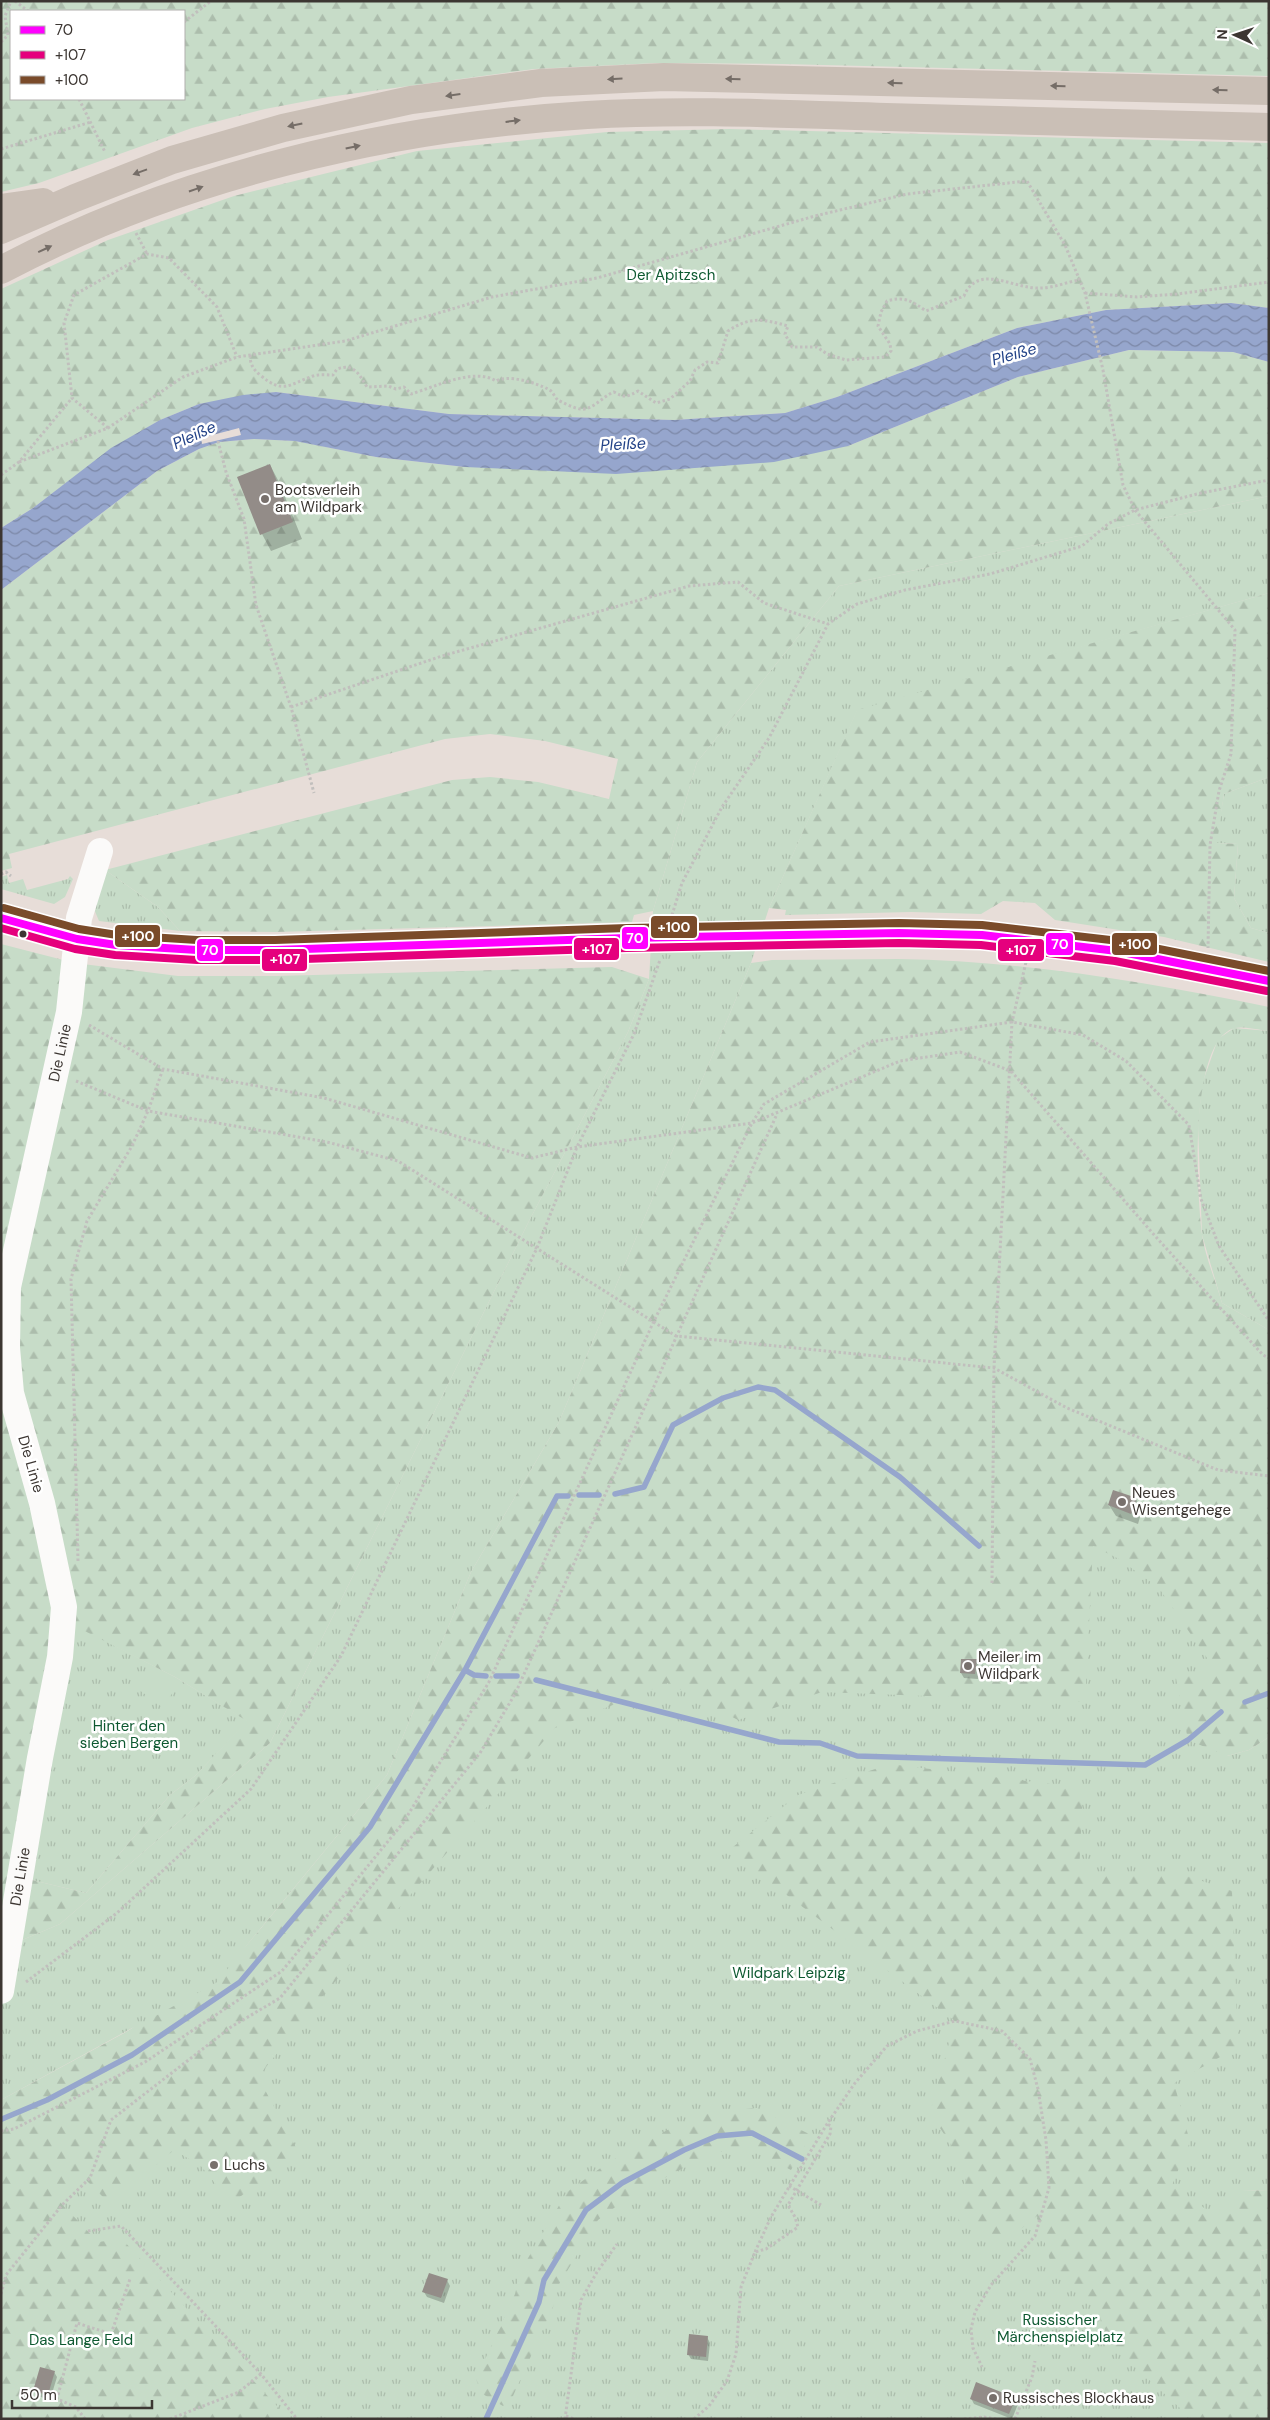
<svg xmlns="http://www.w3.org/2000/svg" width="1270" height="2420" font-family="'DM Sans',sans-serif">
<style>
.grass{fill:url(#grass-tufts)}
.forest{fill:url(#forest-firs);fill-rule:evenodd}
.garden{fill:#c7dcc8}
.water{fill:url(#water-waves)}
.pier{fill:#e7ddd8}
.shadow{fill:#0003}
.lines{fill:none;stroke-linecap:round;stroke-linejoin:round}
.stream{stroke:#96a6cd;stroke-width:5.5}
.building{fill:#938c88}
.path{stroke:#c1bfbd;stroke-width:3;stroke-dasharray:2.5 2.5;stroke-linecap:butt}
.minor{stroke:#fbfaf9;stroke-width:26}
.major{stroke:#c6beb9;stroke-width:28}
.highway{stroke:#cabfb6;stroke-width:28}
.bus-1-casing{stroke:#fff;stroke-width:11}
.bus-2-casing{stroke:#fff;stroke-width:11}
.bus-3-casing{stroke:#fff;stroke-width:11}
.bus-1{stroke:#f0f;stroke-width:8}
.bus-2{stroke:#e5007d;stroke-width:8}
.bus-3{stroke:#7a4b2a;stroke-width:8}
.oneway{fill:#756d67}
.poi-dot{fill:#78706c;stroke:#fff;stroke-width:2}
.bus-dot{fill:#3c3632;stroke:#fff;stroke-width:2}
.labels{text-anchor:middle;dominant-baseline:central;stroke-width:5;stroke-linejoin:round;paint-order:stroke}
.park-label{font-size:15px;fill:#0e5931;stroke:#fff}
.poi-label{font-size:15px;fill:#3c3632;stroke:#fff;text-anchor:start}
.street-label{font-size:15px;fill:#3c3632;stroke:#fff}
.water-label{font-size:16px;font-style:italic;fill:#224287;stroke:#fff}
.line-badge{stroke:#fff;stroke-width:2}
.badge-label{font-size:14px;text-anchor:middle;font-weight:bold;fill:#fff}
</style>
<defs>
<pattern id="grass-tufts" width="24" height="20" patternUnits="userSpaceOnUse" patternTransform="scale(1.25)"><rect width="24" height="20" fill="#c7dcc8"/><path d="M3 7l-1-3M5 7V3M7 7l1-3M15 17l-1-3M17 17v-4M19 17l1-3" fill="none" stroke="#acbdac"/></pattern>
<pattern id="forest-firs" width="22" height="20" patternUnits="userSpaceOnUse" patternTransform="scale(1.25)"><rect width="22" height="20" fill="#c7dcc8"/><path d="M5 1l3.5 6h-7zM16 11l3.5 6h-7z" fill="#acbdac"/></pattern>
<pattern id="water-waves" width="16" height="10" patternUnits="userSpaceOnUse" patternTransform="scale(1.25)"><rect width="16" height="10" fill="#96a6cd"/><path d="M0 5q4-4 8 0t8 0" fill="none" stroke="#7c88a7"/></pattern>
</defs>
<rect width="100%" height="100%" fill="#e7ddd8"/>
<path class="grass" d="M1269 496V593L857 711 769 908 751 963 559 1422 471 1572 387 1775 242 1951 386 1782 1217 1467 1227 1756 1249 1750 1269 1737V2190L1243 2191 1258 2419H1V2117L134 2027 1 2100V1949L60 1924 270 1743 529 1221 628 1032 649 979 653 911 697 762 839 586Z
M1269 777V933L1251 928 1234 898 1238 844 1216 843 1224 794Z
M105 870 158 907 180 931 99 921 94 909Z
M7 875 9 883 23 879 27 890 68 879 70 876 73 879 65 897 54 904 1 889V877Z
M1234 1028 1269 1031V1330L1222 1303 1202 1235 1198 1125 1202 1084 1218 1039Z
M73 1624 175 1677 248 1721 195 1776 170 1795 86 1893 32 1880Z
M1269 2249V2329L1260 2309 1261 2251Z"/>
<path class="forest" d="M1 1H1269V76L782 64 657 63 534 69 328 97 265 109 192 128 39 183 1 192ZM11 11H184V99H11Z
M729 129 1269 143V308L1231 303 1106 310 1017 328 837 397 785 413 674 420 449 414 276 392 199 404 160 420 111 449 33 508 1 528V289L108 240 234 196 417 151 607 132Z
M1129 350 1233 352 1269 362V496L839 586 697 762 653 911 634 915 632 922 275 932 180 931 158 907 105 870 452 780 490 777 538 782 609 799 618 759 545 741 490 734 445 739 9 854 12 868 1 871V590L157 471 199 449 219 442 254 439 296 441 376 457 465 467 848 446 1018 377Z
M1269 593V777L1224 794 1217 843 1238 844 1234 898 1251 928 1269 933V962L1164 937 1055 920 1035 903 1003 901 981 914 911 912 785 915 786 910 769 908 857 710Z
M1 944 75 963 178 976H276L612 967 649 979 628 1032 529 1221 270 1743 60 1924 1 1949ZM73 1625 175 1677 247 1721 195 1776 170 1795 86 1893 32 1880Z
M898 959C1023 961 1146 982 1269 1007V1031C1259 1030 1244 1026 1235 1028 1188 1040 1197 1196 1202 1234 1205 1257 1216 1281 1222 1303L1269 1330V1737L1249 1750 1227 1756 1188 1740 1176 1678 1216 1671 1159 1588 1119 1559 1093 1546 1085 1702 822 1692 738 1720 668 1683 555 1728 327 1991 258 2077 300 2155 231 2203 201 2166 174 2150 110 2204 85 2179 59 2201 98 2242 122 2239 289 2419H1V2100L216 1983 387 1775 471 1572 559 1422 751 963 772 960Z
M890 1764 1083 1788 1079 1874 1184 1875 1232 1891 1238 2047 1174 2083 1190 2142 1172 2185 1214 2215 1243 2191 1269 2190V2249L1261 2251 1260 2309 1269 2329V2419H1192L1110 2344 1098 2311 1054 2274 1037 2216 1005 2242 958 2221 968 2170 930 2113 955 2021 728 1851 798 1795Z
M757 2108 811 2135 791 2170 749 2149 720 2152 691 2164 630 2196 598 2220 558 2286 553 2307 513 2396 503 2406 481 2393 476 2379 515 2294 521 2270 567 2192 609 2162 673 2127 711 2112Z"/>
<path class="garden" d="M153 1669 177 1687 162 1707 138 1689Z"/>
<path class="water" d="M1231 303 1269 308V362L1233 352 1129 350 1018 377 848 446 774 462 616 474 465 467 376 457 295 441 254 439 219 442 199 449 157 471 1 590V528L33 508 111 448 160 420 199 404 243 395 276 392 449 414 674 420 785 413 837 397 1017 328 1106 310Z"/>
<path class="pier" d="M239 428 241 435 202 444 201 438Z"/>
<path class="shadow" d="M270 465 279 482 302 539 271 551 262 534 239 478Z
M1136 1499 1142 1510 1138 1524 1116 1516 1109 1505Z
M976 1660 979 1666 978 1679 964 1678 961 1673Z
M447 2280 450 2286 444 2303 427 2297 424 2292Z
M707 2337 710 2343 708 2361 691 2359 688 2354Z
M54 2372 57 2377 50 2400 38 2396 35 2391Z
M971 2398 1015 2399 1018 2404 1012 2419 974 2404Z"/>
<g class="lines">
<path class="stream" d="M615 1494 644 1487 673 1425 723 1398 758 1387 775 1390 900 1477 979 1546
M579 1495H599
M465 1670 474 1675 486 1676
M496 1676H517
M536 1680 779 1742 820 1743 857 1756 1145 1765 1188 1740 1221 1712
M1245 1702 1269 1693
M2 2119 47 2100 132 2055 240 1982 370 1827 465 1670 557 1496H568
M486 2419 539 2302 544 2280 586 2210 622 2183 684 2150 717 2136 752 2133 802 2159"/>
</g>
<path class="building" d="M270 464 293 522 260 535 237 477Z
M1113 1490 1137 1498 1131 1514 1108 1505Z
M961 1659H977L975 1674 960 1673Z
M429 2273 448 2279 441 2298 422 2292Z
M689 2334 708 2336 706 2357 687 2355Z
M40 2367 55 2371 48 2395 33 2391Z
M976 2382 1016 2398 1009 2414 970 2399Z"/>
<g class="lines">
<path class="path" d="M15 1 28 11
M184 22 211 1
M1 42 8 35 5 16 11 1
M79 99 105 152
M1 149 91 122
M136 233 147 254
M1085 293 1137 297 1177 294 1269 282
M250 355C250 364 253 369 260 375 284 395 289 384 313 376 319 374 327 375 333 375L337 369C354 363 359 374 367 387L388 386 396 389 404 387 411 394C435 387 474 367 496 381 508 374 536 383 548 389 553 391 554 397 558 400 563 403 574 408 580 409 592 411 603 396 614 392 624 398 628 397 638 391L656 403 670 399 690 381 695 370 707 362 718 363 728 331C751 316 763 319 788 326L785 334 792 347H817L827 354 846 360 885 357 891 351 890 344 878 326 881 312 887 301C904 296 912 301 926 311L964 296C978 262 1015 290 1041 288 1053 288 1067 282 1079 280
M108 428 72 398 64 323 74 295 147 254 169 258 217 307 237 357
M218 441 226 472 244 519 256 605 291 707 314 793
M19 462 108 428 183 377 237 357 345 341 492 297 597 278 815 216 907 194 1027 181 1065 245 1085 293 1103 370 1123 485 1135 510 1235 630 1231 754 1219 791 1210 845 1208 948
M1 475 19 462 72 398
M291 707 442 656 689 586 738 582 764 603 828 624
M1 874 6 872 11 876
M672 915 682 883 722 807 769 738 828 624 857 604 905 590 990 574 1082 546 1108 524 1135 510 1201 493 1269 480
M89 1025 163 1069 324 1098 532 1158 577 1147 752 1123 900 1061 960 1052 1011 1071 1156 1237 1263 1355 1269 1358
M76 1081 148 1111 327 1142 398 1161 676 1336 994 1368 1067 1408 1218 1470 1269 1476
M78 1561 71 1279 87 1221 132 1146 148 1111 163 1069
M992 1583 994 1368 1012 1022 1026 962
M26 1982 117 1913 251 1789 341 1656 537 1248 577 1147 634 1034 660 960
M1 2131 14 2129 145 2062 282 1971 403 1823 489 1682 653 1323 752 1123 764 1104 870 1042 1012 1022 1083 1035 1126 1061 1189 1125 1201 1199 1219 1246 1269 1321
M789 2186 821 2205
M88 2231 121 2226 261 2374 297 2419
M755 2252 771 2217 827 2124 855 2083 887 2046 917 2031 955 2021 1002 2031 1030 2059 1038 2089 1046 2140 1049 2188 1035 2236 991 2285 975 2312 971 2329 973 2348 982 2367
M1 2294 6 2275 62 2205 90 2178 111 2120 231 2027 280 1998 480 1753 515 1694 777 1114
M566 2416 574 2419
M85 2419 76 2407 57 2399 77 2323 111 2334 130 2279
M170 2419 239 2392 261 2374
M565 2419 581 2300 597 2272 617 2244
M694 2419 709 2406 727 2381 736 2354 741 2287 755 2252 766 2249 798 2227 795 2217 788 2205 830 2134 831 2126 827 2124
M964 2419 984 2417 996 2419
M1015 2419 1032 2377 1035 2361"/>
<path class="minor" id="s1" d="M1 1991 40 1758 60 1657 64 1607 42 1503 11 1393 7 1348 8 1287 69 1012 79 918 100 851"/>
<path class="major" d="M1 918 77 939 116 945 197 950H275L627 938 899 933 982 935 1117 951 1269 981"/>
<path class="highway" d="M1 208 43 202
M1 230 75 198 172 160 283 128 411 100 541 83 664 77 1269 91
M1 270C178 176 388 127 587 115 686 109 787 114 886 117 1013 120 1141 124 1269 127"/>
<g class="bus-1-casing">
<path id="bus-1" d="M1 918 77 939 116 945 197 950H275L627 938 899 933 982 935 1117 951 1269 981"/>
</g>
<g class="bus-2-casing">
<path id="bus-2" d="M1 928 75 949 115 955 197 960H275L627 948 899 943 981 945 1115 961 1267 991"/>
</g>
<g class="bus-3-casing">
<path id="bus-3" d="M4 908 79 929 117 935 197 940H275L627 928 899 923 982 925 1119 941 1269 971"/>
</g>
<use href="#bus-1" class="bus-1"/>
<use href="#bus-2" class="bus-2"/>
<use href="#bus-3" class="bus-3"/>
</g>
<defs><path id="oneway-solid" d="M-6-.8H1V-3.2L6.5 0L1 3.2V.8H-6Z" transform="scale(1.25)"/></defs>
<g class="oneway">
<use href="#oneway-solid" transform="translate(615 79) rotate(177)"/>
<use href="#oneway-solid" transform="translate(733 79) rotate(-179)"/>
<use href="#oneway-solid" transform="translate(895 83) rotate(-179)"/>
<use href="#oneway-solid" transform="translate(1058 86) rotate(-179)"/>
<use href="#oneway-solid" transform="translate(1220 90) rotate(-179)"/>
<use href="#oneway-solid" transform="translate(453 95) rotate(172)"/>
<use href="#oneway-solid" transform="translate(513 121) rotate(-7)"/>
<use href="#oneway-solid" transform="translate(295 125) rotate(168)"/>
<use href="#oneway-solid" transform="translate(353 147) rotate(-12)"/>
<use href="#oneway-solid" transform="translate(140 172) rotate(160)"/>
<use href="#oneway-solid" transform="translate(196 189) rotate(-19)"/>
<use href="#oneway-solid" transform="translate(45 249) rotate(-25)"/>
</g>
<g class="poi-dot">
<circle cx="265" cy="499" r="5"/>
<circle cx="1122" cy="1502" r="5"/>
<circle cx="968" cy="1666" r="5"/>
<circle cx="214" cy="2165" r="5"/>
<circle cx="993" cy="2398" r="5"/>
</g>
<circle class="bus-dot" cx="23" cy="934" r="4.5"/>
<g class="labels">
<g class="park-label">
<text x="671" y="275">Der Apitzsch</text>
<text x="129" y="1726">Hinter den<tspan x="129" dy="17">sieben Bergen</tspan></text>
<text x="789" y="1973">Wildpark Leipzig</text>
<text x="1060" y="2320">Russischer<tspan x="1060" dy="17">Märchenspielplatz</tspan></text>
<text x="81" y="2340">Das Lange Feld</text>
</g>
<g class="poi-label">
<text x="275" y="490">Bootsverleih<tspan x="275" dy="17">am Wildpark</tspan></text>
<text x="1132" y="1493">Neues<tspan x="1132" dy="17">Wisentgehege</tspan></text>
<text x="978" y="1657">Meiler im<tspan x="978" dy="17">Wildpark</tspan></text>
<text x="224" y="2165">Luchs</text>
<text x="1003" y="2398">Russisches Blockhaus</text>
</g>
<g class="street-label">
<text stroke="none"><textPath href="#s1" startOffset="956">Die Linie</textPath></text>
<text transform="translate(31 1464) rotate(74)">Die Linie</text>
<text stroke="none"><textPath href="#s1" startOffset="116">Die Linie</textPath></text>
</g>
<g class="water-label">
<text transform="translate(1014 354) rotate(-16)">Pleiße</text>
<text transform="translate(194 435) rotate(-25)">Pleiße</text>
<text transform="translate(623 444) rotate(-3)">Pleiße</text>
</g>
</g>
<g class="line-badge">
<rect x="650" y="915" width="48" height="24" rx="5" fill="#7a4b2a"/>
<rect x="114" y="924" width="47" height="24" rx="5" fill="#7a4b2a"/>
<rect x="621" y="926" width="28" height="24" rx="5" fill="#f0f"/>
<rect x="1111" y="932" width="47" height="24" rx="5" fill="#7a4b2a"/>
<rect x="1045" y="932" width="29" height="24" rx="5" fill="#f0f"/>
<rect x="573" y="937" width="47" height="24" rx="5" fill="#e5007d"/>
<rect x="997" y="938" width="48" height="24" rx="5" fill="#e5007d"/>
<rect x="196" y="938" width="28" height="24" rx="5" fill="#f0f"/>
<rect x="261" y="948" width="47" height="24" rx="5" fill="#e5007d"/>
</g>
<g class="badge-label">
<text x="674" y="932">+100</text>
<text x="138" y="941">+100</text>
<text x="635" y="943">70</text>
<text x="1135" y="949">+100</text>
<text x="1060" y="949">70</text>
<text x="597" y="954">+107</text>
<text x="1021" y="955">+107</text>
<text x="210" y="955">70</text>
<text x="285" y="964">+107</text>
</g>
<rect width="1270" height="2420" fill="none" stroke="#3c3632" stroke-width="5"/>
<rect x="10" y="10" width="175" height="90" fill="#ffffff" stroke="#b1afad"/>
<rect x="20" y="26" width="25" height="8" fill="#ff00ff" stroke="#b1afad"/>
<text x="55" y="35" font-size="15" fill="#3c3632">70</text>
<rect x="20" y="51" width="25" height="8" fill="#e5007d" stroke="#b1afad"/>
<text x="55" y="60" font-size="15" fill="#3c3632">+107</text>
<rect x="20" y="76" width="25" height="8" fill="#7a4b2a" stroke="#b1afad"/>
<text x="55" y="85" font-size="15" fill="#3c3632">+100</text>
<g transform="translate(1235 35) rotate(273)" stroke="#ffffff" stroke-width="4" paint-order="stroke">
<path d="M0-4L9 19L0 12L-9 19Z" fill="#3c3632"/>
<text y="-8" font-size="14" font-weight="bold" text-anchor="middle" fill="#3c3632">N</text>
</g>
<path d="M12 2400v8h140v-8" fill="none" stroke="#3c3632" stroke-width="2.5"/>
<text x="20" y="2400" font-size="15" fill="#3c3632" stroke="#ffffff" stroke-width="4" paint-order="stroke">50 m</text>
</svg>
